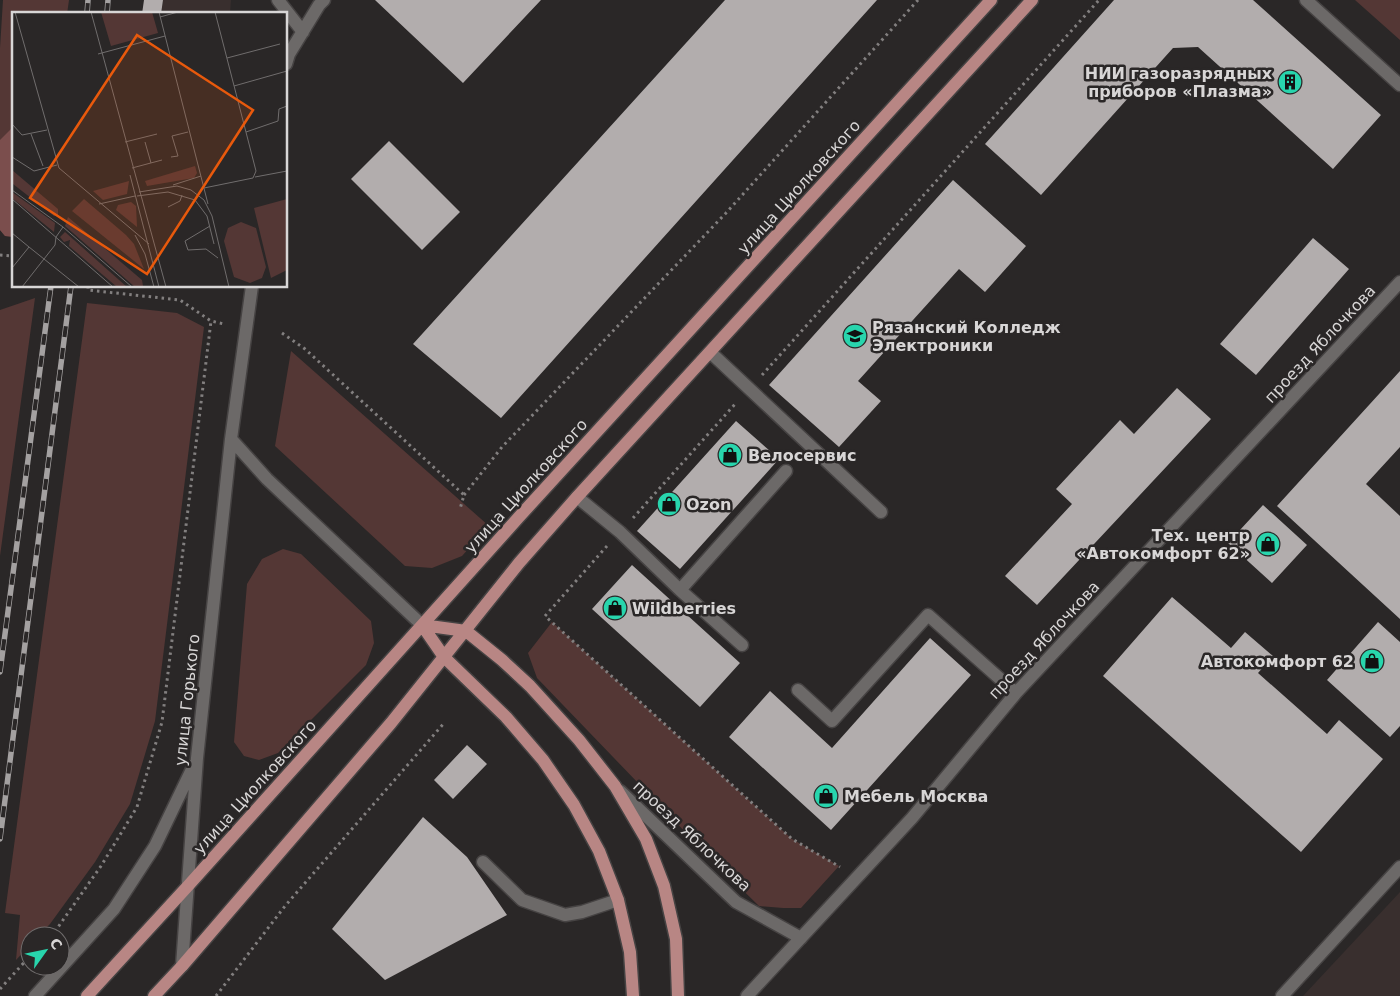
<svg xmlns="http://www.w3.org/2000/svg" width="1400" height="996" font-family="'DejaVu Sans',sans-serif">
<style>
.built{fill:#392f2e}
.green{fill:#543735}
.forest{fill:#7b4e4d}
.building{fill:#b2adad}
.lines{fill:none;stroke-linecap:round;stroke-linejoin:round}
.minor-casing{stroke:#464343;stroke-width:15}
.major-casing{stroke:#464343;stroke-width:15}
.path{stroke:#827f7f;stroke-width:3;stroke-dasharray:2.5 4;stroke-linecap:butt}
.minor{stroke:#6c6968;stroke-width:12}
.major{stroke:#b88684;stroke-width:12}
.rail-casing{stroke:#a4a1a1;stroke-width:5.5}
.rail{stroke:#2a2727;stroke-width:4;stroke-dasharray:11;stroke-linecap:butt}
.labels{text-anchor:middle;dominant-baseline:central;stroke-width:5;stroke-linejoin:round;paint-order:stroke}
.poi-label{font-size:16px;font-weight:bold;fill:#d8d6d6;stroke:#2a2727;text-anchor:start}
.street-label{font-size:16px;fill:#d8d6d6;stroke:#2a2727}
.inset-road{fill:none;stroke:#706d6d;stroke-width:1}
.view{fill:#e8590c;fill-opacity:0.15;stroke:#e8590c;stroke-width:2.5}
.inset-edge{fill:none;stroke:#d8d6d6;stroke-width:2.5}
</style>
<rect width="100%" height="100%" fill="#2a2727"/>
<path class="built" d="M163 0H231L230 14H161Z
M1400 892V996H1303Z"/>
<path class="green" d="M3 0H69L67 14H14V237L5 236 0 230V48Z
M1355 0H1400V40Z
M35 298 0 556V310Z
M87 303 177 313 204 327 155 721 130 804 95 862 50 924 38 936H30V945L16 960 20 915 5 913Z
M291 351 489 526 462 556 432 568 405 566 275 446Z
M283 549 301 554 371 621 374 643 366 665 278 753 259 760 244 756 234 742 247 584 262 559Z
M552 622 792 839 839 866 801 908H783L759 906 716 864 537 678 528 653Z"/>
<path class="forest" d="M14 126V237L5 236 0 230V140Z"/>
<path class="building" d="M144 0H163L161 14H142Z
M375 0H541L463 83Z
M725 0H877L501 418 413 344Z
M1114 0H1253L1381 115 1333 169 1198 47 1173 48 1041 195 985 144Z
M389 141 460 212 422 250 351 179Z
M953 180 1026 246 985 292 959 269 858 381 881 401 839 447 769 385Z
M1313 238 1349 269 1256 375 1220 344Z
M1400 371V447L1366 484 1400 516V619L1277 506Z
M1177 388 1211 419 1037 605 1005 576 1072 504 1056 489 1120 420 1134 434Z
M736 421 779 459 680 569 637 531Z
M1263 505 1307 545 1272 583 1228 543Z
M632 565 740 663 700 707 592 609Z
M1172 597 1231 648 1245 632 1273 656 1258 673 1327 734 1339 720 1383 759 1301 852 1103 676Z
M1378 622 1400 642V726L1390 737 1327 680Z
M930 638 971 675 831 830 729 737 770 691 832 748Z
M467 745 487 764 453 799 434 780Z
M423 817 467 857 507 915 385 980 332 929Z"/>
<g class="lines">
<g class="minor-casing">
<path id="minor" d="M278 0 303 32
M1306 0 1400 85
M286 64 289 54 319 5 324 0
M710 352 881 512
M231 439 267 479 422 625
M577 497 620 532 680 590 742 645
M680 590 786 471
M798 690 832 721 928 615 1016 693
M620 791 736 902 801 938
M483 862 522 900 565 915 582 912 618 900
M182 966 197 758 231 439 252 286
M35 996 114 909 155 846 194 765
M747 996 912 818 1016 693 1400 282
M1282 996 1400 867"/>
</g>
<g class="major-casing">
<path id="major" d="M422 625 444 657 506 717 543 760 574 805 599 851 618 900 630 952 633 996
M422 625 466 631
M466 631 502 660 530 686 579 740 615 786 646 839 664 886 676 939 678 996
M87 996 187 887 518 518 991 0
M154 996 182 966 391 723 519 563 577 497 1032 0"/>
</g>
<path class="path" d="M0 255 14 256
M88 286V290L180 300 211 321 224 324
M282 333 305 349 464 495 460 509
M762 375 1099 0
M464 495 502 447 726 213 918 0
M633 518 736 403
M607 546 545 616 792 839 840 867
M50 936 56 930 101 866 137 807 162 722 211 321
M0 989 30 956
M216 996 285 906 445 722"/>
<use href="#minor" class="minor"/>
<use href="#major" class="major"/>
<g class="rail-casing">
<path id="rail" d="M87 14 88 0
M107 14 108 0
M0 672 51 286
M0 839 71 286"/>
</g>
<use href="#rail" class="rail"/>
</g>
<defs>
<g id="building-disc" transform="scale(1.25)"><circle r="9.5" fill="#28d5ad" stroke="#2a2727"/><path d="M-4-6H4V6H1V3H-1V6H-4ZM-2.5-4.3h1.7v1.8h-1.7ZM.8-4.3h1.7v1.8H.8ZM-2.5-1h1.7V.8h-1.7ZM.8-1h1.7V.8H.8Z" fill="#111"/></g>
<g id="university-disc" transform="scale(1.25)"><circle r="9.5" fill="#28d5ad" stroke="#2a2727"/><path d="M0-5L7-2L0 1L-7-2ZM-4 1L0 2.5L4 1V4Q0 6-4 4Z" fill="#111"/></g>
<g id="shop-disc" transform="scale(1.25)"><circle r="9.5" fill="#28d5ad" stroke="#2a2727"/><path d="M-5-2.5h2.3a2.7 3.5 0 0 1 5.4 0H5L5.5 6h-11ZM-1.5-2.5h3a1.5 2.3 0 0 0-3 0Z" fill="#111"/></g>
</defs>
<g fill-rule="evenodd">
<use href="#building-disc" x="1290" y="82"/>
<use href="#university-disc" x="855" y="336"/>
<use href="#shop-disc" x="730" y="455"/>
<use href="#shop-disc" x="669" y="504"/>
<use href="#shop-disc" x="1268" y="544"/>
<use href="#shop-disc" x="615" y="608"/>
<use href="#shop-disc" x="1372" y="661"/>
<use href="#shop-disc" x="826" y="796"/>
</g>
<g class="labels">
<g class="poi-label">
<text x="1272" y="73" text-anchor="end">НИИ газоразрядных<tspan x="1272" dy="18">приборов «Плазма»</tspan></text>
<text x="872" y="327">Рязанский Колледж<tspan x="872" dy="18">Электроники</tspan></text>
<text x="748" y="455">Велосервис</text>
<text x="686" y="504">Ozon</text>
<text x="1250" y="535" text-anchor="end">Тех. центр<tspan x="1250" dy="18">«Автокомфорт 62»</tspan></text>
<text x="632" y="608">Wildberries</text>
<text x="1354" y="661" text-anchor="end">Автокомфорт 62</text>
<text x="844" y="796">Мебель Москва</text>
</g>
<g class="street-label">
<text transform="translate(799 187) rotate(-48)">улица Циолковского</text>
<text transform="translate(1320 344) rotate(-47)">проезд Яблочкова</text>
<text transform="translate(526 486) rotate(-48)">улица Циолковского</text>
<text transform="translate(1044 640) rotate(-47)">проезд Яблочкова</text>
<text transform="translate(187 700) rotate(-84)">улица Горького</text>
<text transform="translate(255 787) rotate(-48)">улица Циолковского</text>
<text transform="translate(692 836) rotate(43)">проезд Яблочкова</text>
</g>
</g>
<g transform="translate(12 12)">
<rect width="275" height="275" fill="#2a2727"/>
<path d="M89 0H140L146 21 99 34ZM183 154 185 161 182 166 135 174 133 169ZM0 158 46 197V203L42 204 1 172ZM117 169 115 182 91 188 81 179ZM0 180 43 211 42 220 0 186ZM72 187 114 223 122 232 132 257 60 199ZM275 187V258L259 266 242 196ZM119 190 124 194 125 215 104 198 106 193ZM56 205 130 268 131 274 123 275 53 214ZM229 210 244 216 254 255 250 266 238 271 222 265 212 229 216 216ZM53 220 115 275H105L57 234 58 228 52 230 48 225Z" fill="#543735"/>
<path class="inset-road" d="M3 0 47 156 137 232M79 0 154 275M147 0 196 192M148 5 166 0M86 42 153 24M215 46 268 32M222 74 275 59M0 112 10 123 35 118M234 120 266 109 267 97 275 94M19 122 31 154M113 130 145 122M133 130 139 151M0 145 22 159 45 153M159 145 166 144 160 124 176 120M120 156 150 148M118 163 147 275M243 165 275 159M161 173 189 164M192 176 241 166 244 159 203 0M0 178 51 215 120 275M127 180 165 174 179 178 192 188 200 204 217 275M125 184 156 180 183 188 195 204 202 232M0 187 101 275M87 192 123 184M156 195 168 189 170 183M198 214 173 229 176 238 194 237 206 246M0 221 17 235M123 223 133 242 142 275M0 256 17 235 67 275M10 275 43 233 44 225 51 215"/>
<path class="view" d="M125 23 241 98 135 262 18 186Z"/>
<rect width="275" height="275" class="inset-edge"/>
</g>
<g transform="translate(45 951) rotate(57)"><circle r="24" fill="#2a2727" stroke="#706d6d"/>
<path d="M0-4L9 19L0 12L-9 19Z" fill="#28d5ad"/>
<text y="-8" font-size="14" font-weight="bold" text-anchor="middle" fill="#d8d6d6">С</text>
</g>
</svg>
